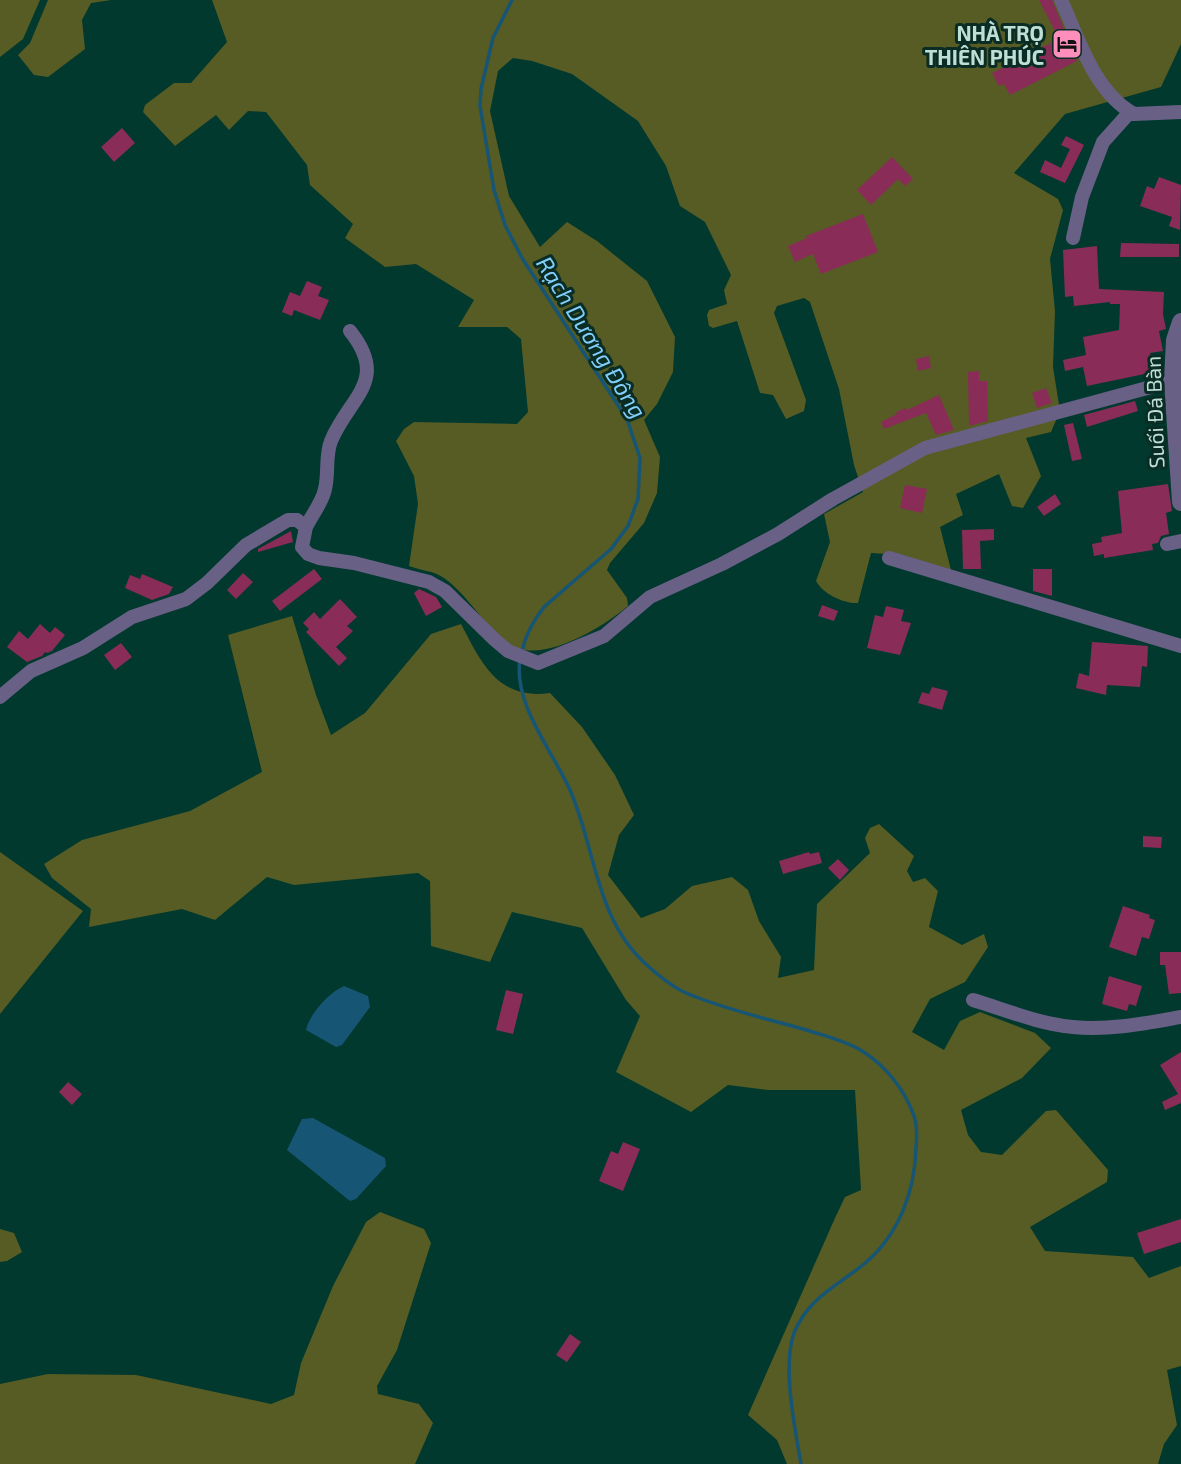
<svg xmlns="http://www.w3.org/2000/svg" width="1181" height="1464" font-family="'Exo 2',sans-serif">
<style>
.forest{fill:#565c23}
.water{fill:#165574}
.lines{fill:none;stroke-linecap:round;stroke-linejoin:round}
.stream{stroke:#165574;stroke-width:3.5}
.building{fill:#892d58}
.minor{stroke:#696086;stroke-width:14}
.tertiary{stroke:#696086;stroke-width:18}
.labels{text-anchor:middle;dominant-baseline:central;stroke-width:6;stroke-linejoin:round;paint-order:stroke}
.poi-label{font-size:21px;font-weight:bold;fill:#bfded4;stroke:#092c24;text-anchor:end}
.street-label{font-size:21px;fill:#bfded4;stroke:#092c24}
.water-label{font-size:23px;font-style:italic;fill:#82cffb;stroke:#092c24}
</style>
<rect width="100%" height="100%" fill="#01392e"/>
<path class="forest" d="M0 0H40L23 39 0 57Z
M48 0H111L91 3 82 20 85 49 48 77 34 75 18 55 30 43Z
M212 0H1181V44L1161 87 1065 114 1014 173 1058 199 1063 210 1050 259 1055 311 1053 367 1060 411 1051 432 1026 438 1041 476 1023 508 1012 506 999 474 956 494 963 515 940 527 951 570 902 555 871 553 858 603C844 604 823 594 816 581L830 542 824 514 863 492 854 465 839 389 810 302 804 298 777 306 774 313 806 400 804 411 786 419 773 395 760 393 737 321 713 328 709 326 707 315 709 310 727 304 724 290 731 275 705 222 680 206 666 166 638 121 572 74 532 61 513 58 498 71 490 111 509 196 540 247 567 222 597 241 647 281 675 337 673 372 657 404 644 420 660 457 657 493 644 523 610 563 607 570 627 598 628 606C603 627 541 666 509 644 486 628 468 595 444 578 433 570 421 571 409 566L418 504 414 476 396 441 404 429 414 422 517 424 528 412 521 339 507 327H458L474 300 416 264 385 267 345 238 353 224 310 185 307 165 266 112 248 111 229 130 216 115 175 146 143 112 145 105 174 83H191L227 42Z
M292 616 316 695 331 735 365 713 431 634 461 624C482 664 498 700 550 693L582 727 615 775 634 815 619 835 608 875 641 918 665 909 692 886 732 877 748 890 759 921 781 957 778 978 814 970 817 904 870 853 865 838 870 828 879 824 914 856 907 871 913 882 925 878 938 891 929 927 962 945 984 934 988 947 965 982 930 999 912 1032 944 1050 960 1021 980 1012 1035 1033 1051 1048 1022 1078 961 1110 968 1135 981 1152 1002 1155 1046 1111 1056 1110 1108 1170 1107 1182 1030 1227 1045 1251 1133 1257 1149 1278 1181 1266V1366L1167 1370 1177 1425 1164 1444 1158 1464H787L777 1440 748 1415 835 1218 845 1197 861 1190 855 1090H768L728 1085 691 1112 616 1072 640 1016 626 1000 582 928 512 912 490 962 431 946 430 881 418 873 294 885 267 877 215 920 182 909 89 927 91 909 52 878 44 864 82 840 190 811 262 772 228 635Z
M0 852 83 911 0 1014Z
M380 1212 424 1229 431 1243 397 1350 377 1386 378 1394 419 1404 433 1423 415 1464H0V1384L48 1374 136 1375 271 1404 294 1395 301 1363 333 1286 366 1222Z
M0 1229 14 1233 22 1252 7 1261 0 1262Z"/>
<path class="water" d="M344 986 368 996 370 1007 342 1045 336 1047 306 1030C309 1015 329 992 344 986Z
M313 1118 385 1158 386 1166 356 1199 350 1201 287 1150 302 1119Z"/>
<g class="lines">
<path class="stream" d="M512 0 493 38 481 89 480 106 494 190 505 225 522 258 627 419 640 458 638 499 628 526 611 549 544 607C534 620 525 635 522 652
M520 659C513 704 552 750 570 790 596 849 595 920 648 966 659 976 677 990 691 995 730 1011 773 1020 813 1032 829 1037 848 1042 862 1051 885 1065 905 1090 914 1116 917 1125 917 1137 916 1147 915 1191 899 1235 864 1264 837 1286 808 1298 794 1333 782 1367 795 1428 801 1464"/>
</g>
<path class="building" d="M1039 0H1052L1077 61 1010 95 1004 84 999 86 992 73 1059 39Z
M122 128 135 143 114 162 101 147Z
M1066 136 1084 145 1065 183 1040 172 1045 160 1061 168 1070 149 1061 145Z
M892 157 913 179 905 186 898 179 871 205 857 190Z
M1159 177 1181 185 1180 230 1169 226 1172 217 1140 206 1147 186 1154 189Z
M863 214 878 252 821 274 813 254 795 262 788 246 807 238 806 236Z
M1121 243 1179 244V257H1120Z
M1097 246 1099 289 1164 292 1163 314 1166 329 1159 331 1163 351 1150 353 1154 372 1087 386 1083 367 1065 371 1063 360 1086 355 1083 337 1119 330 1120 304H1110V302L1074 306 1073 296 1065 297 1063 250Z
M307 281 322 287 318 296 329 300 320 320 294 310 292 316 282 312 290 292 300 296Z
M929 356 931 368 918 371 916 359Z
M979 371V381H987L988 421 969 426 968 372Z
M1046 388 1052 403 1037 408 1032 393Z
M939 395 954 430 936 435 926 413 884 429 881 422 897 414 896 412 906 408 907 410Z
M1135 401 1138 411 1087 427 1084 415Z
M1073 423 1082 459 1072 461 1064 425Z
M1168 484 1172 511 1166 513 1169 534 1161 536 1158 543 1152 544 1153 550 1104 558V554L1094 556 1092 544 1102 542 1101 537 1122 533 1118 491Z
M905 485 927 489 922 513 900 508Z
M1055 494 1061 504 1044 516 1037 507Z
M994 529V540L980 541 981 569H963L962 530Z
M291 531 293 542 258 552V549Z
M314 569 322 579 280 611 272 601Z
M1033 569H1052V596L1033 591Z
M243 573 253 582 236 599 227 590Z
M142 574 173 587 169 594 152 600 125 588 130 575 140 579Z
M419 589 436 597 442 607 426 616 414 593Z
M340 599 357 617 347 626 353 631 336 647 347 658 339 666 306 632 309 629 303 623 314 612 320 619Z
M822 605 838 611 834 621 818 616Z
M886 606 904 610 901 621 911 623 900 655 867 648 875 615 883 617Z
M40 624 50 633 55 627 65 635 52 651 47 653 45 652 42 656 27 662 7 647 19 631 28 639Z
M1092 642 1148 646 1147 667 1142 666 1140 687 1107 685 1106 695 1076 688 1079 673 1089 676Z
M121 643 132 657 115 670 104 655Z
M932 687 948 691 942 710 918 703 922 692 929 694Z
M1143 836 1162 837 1161 848 1143 847Z
M809 852 810 854 819 852 822 863 783 874 779 861Z
M838 859 849 870 840 880 828 868Z
M1123 906 1150 915 1149 918 1155 920 1149 939 1142 937 1136 956 1109 947Z
M1160 952H1181V993L1169 994 1165 965H1160Z
M1109 976 1142 986 1136 1006 1129 1004 1127 1011 1102 1004Z
M506 990 523 994 513 1034 496 1030Z
M1181 1052V1103L1165 1110 1162 1102 1178 1094 1160 1065Z
M68 1082 82 1094 72 1105 59 1092Z
M623 1142 640 1149 623 1191 599 1181 611 1151 618 1154Z
M1181 1219V1242L1144 1254 1137 1233Z
M570 1334 581 1342 567 1362 556 1355Z"/>
<g class="lines">
<path class="minor" d="M1061 0C1079 39 1094 92 1134 114L1181 112
M1073 238 1082 197 1103 142 1130 112
M306 527C312 515 323 501 325 489 329 473 325 456 331 441 349 397 390 381 350 331
M1167 544 1181 541
M889 558 1181 646
M0 697 31 671 83 648 132 617 186 599 207 583 246 545 288 520H297L306 527 302 547 308 554 319 558 354 563 429 582 445 591 495 640 508 651 538 663 604 636 650 597 722 564 778 534 833 499 925 448 1173 381
M973 1000C1006 1010 1039 1024 1073 1027 1108 1031 1147 1023 1181 1017"/>
<path class="tertiary" d="M1181 322 1175 340 1173 381 1181 502"/>
</g>
<defs>
<g id="hotel-square" transform="scale(1.575)"><rect x="-9" y="-9" width="18" height="18" rx="4" fill="#fe8ebc" stroke="#092c24"/><path d="M-6-4.5h1.5V1H6V5H4.5V3h-9V5H-6ZM-4 0a1.8 1.8 0 1 1 3.6 0ZM.5 0V-2.5h3Q6-2.5 6 0Z" fill="#111"/></g>
</defs>
<g fill-rule="evenodd">
<use href="#hotel-square" x="1067" y="44"/>
</g>
<g class="labels">
<g class="poi-label">
<text x="1044" y="32">NHÀ TRỌ<tspan x="1044" dy="24">THIÊN PHÚC</tspan></text>
</g>
<g class="street-label">
<text transform="translate(1154 412) rotate(-92)">Suối Đá Bàn</text>
</g>
<g class="water-label">
<text transform="translate(592 337) rotate(58)">Rạch Dương Đông</text>
</g>
</g>
</svg>
